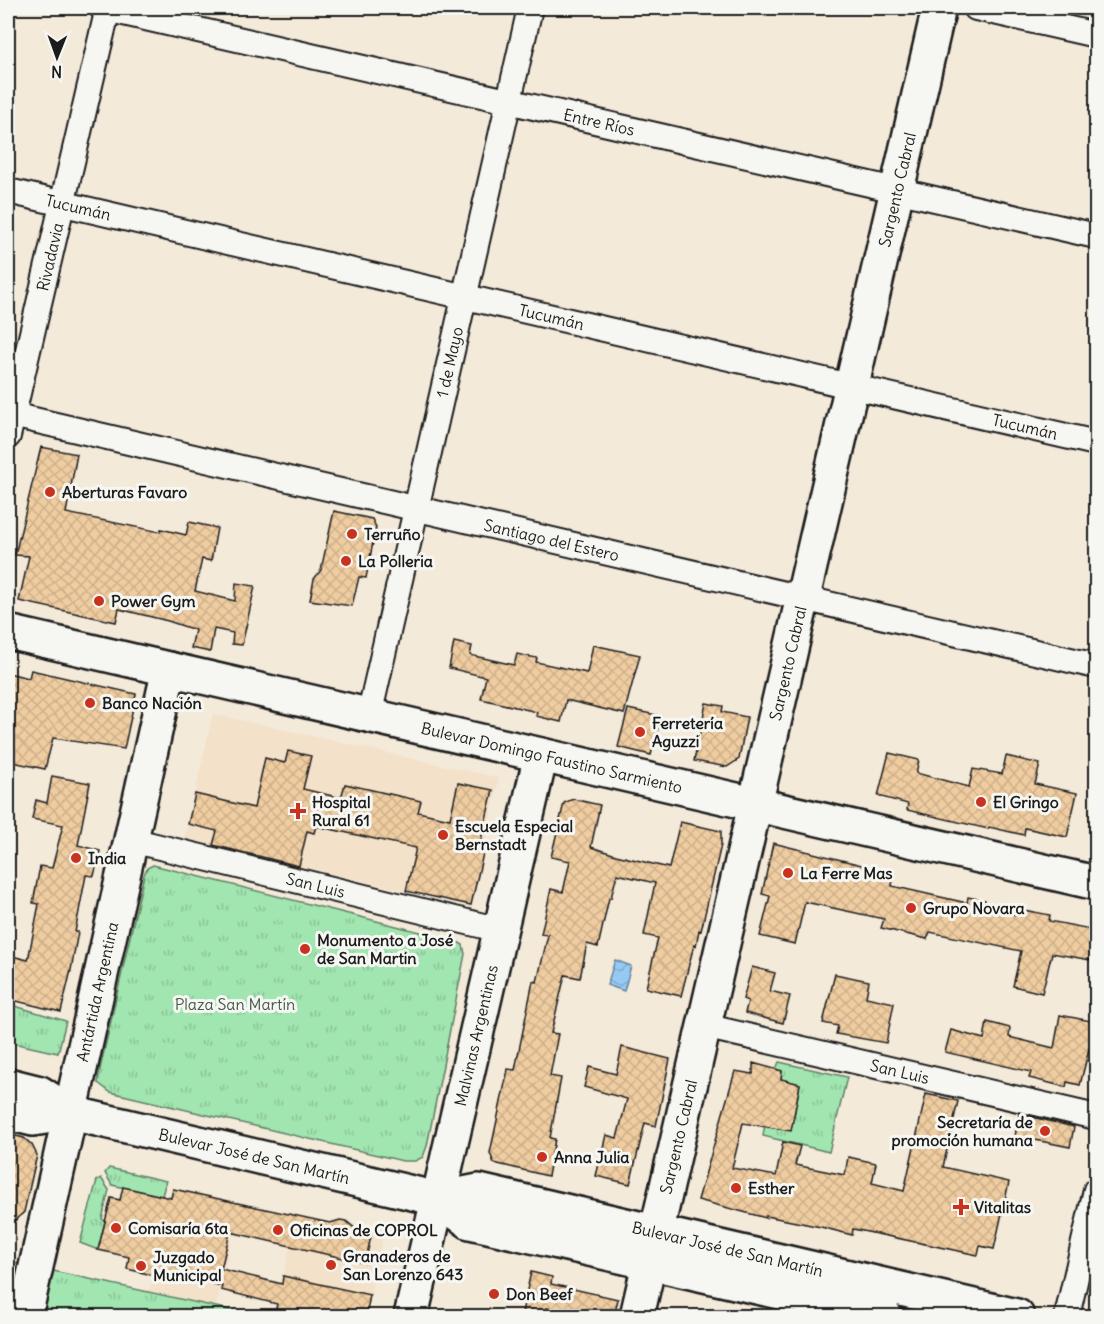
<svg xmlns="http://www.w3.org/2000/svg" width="1104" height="1324" font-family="Delius,sans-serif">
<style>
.built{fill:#f3e1c9}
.grass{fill:url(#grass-tufts);stroke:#5e8066;stroke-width:1.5}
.water{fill:url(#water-waves);stroke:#65849d;stroke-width:1.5}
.building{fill:url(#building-cross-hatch);stroke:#1c1c1c;stroke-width:1.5}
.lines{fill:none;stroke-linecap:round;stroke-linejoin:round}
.street-casing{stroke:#1c1c1c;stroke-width:28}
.secondary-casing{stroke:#1c1c1c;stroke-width:38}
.street{stroke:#f6f6f2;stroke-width:24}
.secondary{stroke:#f6f6f2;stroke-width:33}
.rail{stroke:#1c1c1c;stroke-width:4.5;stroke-dasharray:9 4.5;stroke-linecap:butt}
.poi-dot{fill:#c8321e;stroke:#f6f6f2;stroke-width:2}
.labels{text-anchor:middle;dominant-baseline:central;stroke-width:6;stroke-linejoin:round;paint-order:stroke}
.street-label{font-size:16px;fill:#1c1c1c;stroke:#f6f6f2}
.poi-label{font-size:16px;font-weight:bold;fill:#1c1c1c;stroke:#f6f6f2;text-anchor:start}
.park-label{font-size:16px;fill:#445848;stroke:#f6f6f2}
</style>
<defs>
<pattern id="grass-tufts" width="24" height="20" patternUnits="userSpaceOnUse" patternTransform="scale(1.5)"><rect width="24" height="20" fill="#a1e5b0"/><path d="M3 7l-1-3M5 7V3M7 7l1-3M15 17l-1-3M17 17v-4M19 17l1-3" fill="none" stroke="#8ac497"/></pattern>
<pattern id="water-waves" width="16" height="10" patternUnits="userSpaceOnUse" patternTransform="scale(1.5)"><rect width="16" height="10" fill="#96c9f3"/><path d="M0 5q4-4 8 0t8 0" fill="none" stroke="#81acd0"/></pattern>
<pattern id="building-cross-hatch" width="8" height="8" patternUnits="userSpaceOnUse" patternTransform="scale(1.5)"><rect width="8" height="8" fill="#f0cda1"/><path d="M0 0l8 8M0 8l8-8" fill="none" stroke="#cdaf8a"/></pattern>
</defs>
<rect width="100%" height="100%" fill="#f4eada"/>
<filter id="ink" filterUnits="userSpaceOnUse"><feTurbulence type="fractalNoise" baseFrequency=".0167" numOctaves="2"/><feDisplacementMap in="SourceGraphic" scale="12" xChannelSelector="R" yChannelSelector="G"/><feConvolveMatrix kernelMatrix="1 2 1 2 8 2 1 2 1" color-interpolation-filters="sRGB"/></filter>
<g filter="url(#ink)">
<path class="built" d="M213 714 499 778 471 905 184 841Z
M173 1189 239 1203 216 1307 149 1291Z
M297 1216 333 1224 340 1220 346 1221 353 1228 383 1235 366 1316H274Z"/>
<path class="grass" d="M153 865 456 941 463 945 465 954 427 1146 423 1157 415 1161H403L110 1092 98 1083 100 1069 144 875 147 868Z
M8 1004 66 1021 58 1053 8 1042Z
M779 1062 847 1077 829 1152 763 1136 767 1112 794 1117 800 1084 781 1079 782 1071 776 1069Z
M109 1168 166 1181 162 1196 112 1185 105 1173Z
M101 1178 109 1190 102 1219 105 1221 98 1250 80 1243 97 1180Z
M8 1261 248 1314 247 1316H8Z"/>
<path class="water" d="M615 960 631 966 624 991 607 985Z"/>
<path class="building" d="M41 447 77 454 66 513 160 532 161 529 186 535 189 522 217 528 211 561 202 559 195 591 235 601 236 583 255 586 242 645 232 644 233 633 214 629 210 652 191 648 195 630 168 621 119 609 116 622 19 601 29 556 15 555Z
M334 511 372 519 376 527 366 578 359 577 352 606 310 600 314 579 321 570Z
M454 642 472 646 470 655 514 665 517 654 537 658 536 662 587 673 593 645 640 655 624 714 566 700 561 722 536 716 537 712 481 699 486 677 449 668Z
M31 670 136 694 124 749 53 738 45 769 8 761V673L29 678Z
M706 703 723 706 722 712 747 717 739 759 727 767 694 761Z
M628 709 661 716 651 755 618 747Z
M288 751 311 756 303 789 341 798 345 784 421 801 418 812 450 819 458 783 493 790 480 844 485 845 471 905 406 891 416 848 316 826 314 833 307 831 299 866 213 845 217 831 188 824 195 794 254 808 265 758 285 763Z
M889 753 919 760 916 773 969 787 973 769 1002 774 1006 756 1040 764 1035 784 1077 793 1067 837 1025 828 1024 835 989 827 988 829 907 810 908 804 878 796Z
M52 776 90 783 78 845 100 851 94 876 86 875 75 932H78L71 970 61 1012 8 999V955L28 960 39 904 33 903 40 866 52 868 63 825 32 819 36 800 47 803Z
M573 799 600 805 591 847 616 855 669 868 680 822 721 831V845L701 931 699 930 696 946 694 945 681 996 646 988 658 938 644 935 655 883 617 874 611 898H609L598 947 587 944 580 978 565 975 551 1033 558 1034 550 1076 561 1078 550 1138 555 1139 548 1176 494 1163 490 1153 508 1069 515 1070 533 981 537 982 548 935 541 934 551 889 563 892 570 861 551 857 564 803Z
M773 843 894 873 892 886 967 903 968 897 985 900 983 909 1022 916 1023 910 1050 915 1049 921 1096 930V961L1052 953 1042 993 1013 986 1021 951 930 932 927 939 881 928 884 919 805 902 795 944 760 936 770 896 762 894Z
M752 967 775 973 770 991 790 996 783 1023 745 1013 748 1001 743 999Z
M835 974 869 981 866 997 894 1003 886 1043 836 1034 838 1026 823 1023Z
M1060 1015 1096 1022 1094 1050 1089 1049 1080 1085 1067 1082 1066 1087 1029 1078 1031 1072 945 1052 951 1030 984 1039 987 1022 1010 1028 1009 1037 1054 1048Z
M622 1047 670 1059 656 1126 645 1123 630 1184 596 1176 606 1135 617 1138 627 1099 584 1087 589 1067 616 1074Z
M753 1063 782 1071 781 1079 800 1084 791 1131 743 1123 732 1168 776 1176 783 1142 800 1146 795 1165 845 1175 848 1157 876 1163 872 1183 904 1191 926 1094 958 1101 943 1167 1009 1182 994 1249 980 1246 978 1255 853 1229 852 1235 821 1227 766 1216V1218L698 1200 735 1071 753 1074Z
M1019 1114 1074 1127 1070 1147 1015 1136Z
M8 1134 24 1138 32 1145 37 1155 24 1212 8 1227Z
M123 1187 171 1198 173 1189 330 1223 340 1220 346 1221 356 1229 372 1232 365 1263 230 1232 221 1269 282 1284 283 1276 370 1295 366 1317H274L277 1304 221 1290 222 1286 153 1269 152 1275 127 1269 129 1257 98 1250 111 1198 120 1200Z
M531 1272 552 1277 551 1284 618 1299 614 1317H581V1315L546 1308 544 1317H521Z"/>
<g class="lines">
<g class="street-casing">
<g id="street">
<path id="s1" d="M102 8 1096 236"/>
<path d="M976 8 1096 35"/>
<path id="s2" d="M8 191 1096 443"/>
<path id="s3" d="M8 414 1096 666"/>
<path id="s4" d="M8 436 108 8"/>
<path id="s5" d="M369 716 530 8"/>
<path id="s6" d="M131 840 500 930"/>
<path id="s7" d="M704 1026 1096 1117"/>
<path d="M1067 1316 1096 1190"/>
</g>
</g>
<g class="secondary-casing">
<g id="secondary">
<path id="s8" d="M8 632 1096 883"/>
<path id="s9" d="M8 1085 40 1093 71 1113 438 1199 470 1222 885 1316"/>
<path d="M8 1113 33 1119 71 1113"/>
<path id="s10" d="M438 1199 479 1191 1017 1316"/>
<path id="s11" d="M25 1316 169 669"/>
<path id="s12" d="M411 1316 541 755"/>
<path id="s13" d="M637 1316 939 8"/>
</g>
</g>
<use href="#street" class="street"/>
<use href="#secondary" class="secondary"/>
<path class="rail" d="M8 1311 31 1316"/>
</g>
</g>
<g class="poi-dot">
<circle cx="50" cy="492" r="6"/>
<circle cx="352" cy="534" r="6"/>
<circle cx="346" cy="561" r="6"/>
<circle cx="99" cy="601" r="6"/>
<circle cx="90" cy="703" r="6"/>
<circle cx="640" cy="732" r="6"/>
<circle cx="981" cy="802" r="6"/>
<path d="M295 802h6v6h6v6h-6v6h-6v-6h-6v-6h6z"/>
<circle cx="443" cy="835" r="6"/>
<circle cx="76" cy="858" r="6"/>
<circle cx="788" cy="873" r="6"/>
<circle cx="911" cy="908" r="6"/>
<circle cx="305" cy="949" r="6"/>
<circle cx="1045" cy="1131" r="6"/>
<circle cx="542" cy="1157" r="6"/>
<circle cx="736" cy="1188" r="6"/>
<path d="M958 1198h6v6h6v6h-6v6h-6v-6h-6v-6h6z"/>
<circle cx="116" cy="1228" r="6"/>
<circle cx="278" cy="1230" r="6"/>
<circle cx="331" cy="1265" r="6"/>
<circle cx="141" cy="1266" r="6"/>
<circle cx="494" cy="1294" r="6"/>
</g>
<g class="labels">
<g class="street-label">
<text stroke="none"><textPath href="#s1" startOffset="510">Entre Ríos</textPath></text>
<text stroke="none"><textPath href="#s13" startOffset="1156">Sargento Cabral</textPath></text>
<text stroke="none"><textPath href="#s2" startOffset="72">Tucumán</textPath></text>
<text stroke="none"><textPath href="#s4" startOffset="184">Rivadavia</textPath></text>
<text stroke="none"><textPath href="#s2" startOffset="558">Tucumán</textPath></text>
<text stroke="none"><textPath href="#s5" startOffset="363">1 de Mayo</textPath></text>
<text stroke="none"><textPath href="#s2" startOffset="1044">Tucumán</textPath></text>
<text stroke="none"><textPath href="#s3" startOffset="558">Santiago del Estero</textPath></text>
<text stroke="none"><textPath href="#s13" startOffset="670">Sargento Cabral</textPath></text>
<text stroke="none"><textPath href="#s8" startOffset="558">Bulevar Domingo Faustino Sarmiento</textPath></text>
<text stroke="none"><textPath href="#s6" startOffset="190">San Luis</textPath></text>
<text stroke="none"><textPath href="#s11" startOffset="332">Antártida Argentina</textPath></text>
<text stroke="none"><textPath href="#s12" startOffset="288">Malvinas Argentinas</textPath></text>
<text stroke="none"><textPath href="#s7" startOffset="201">San Luis</textPath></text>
<text stroke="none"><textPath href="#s13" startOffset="184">Sargento Cabral</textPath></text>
<text stroke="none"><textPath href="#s9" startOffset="258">Bulevar José de San Martín</textPath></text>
<text stroke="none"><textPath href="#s10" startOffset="297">Bulevar José de San Martín</textPath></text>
</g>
<g class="poi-label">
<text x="62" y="492">Aberturas Favaro</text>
<text x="364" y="534">Terruño</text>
<text x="358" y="561">La Polleria</text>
<text x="111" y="601">Power Gym</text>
<text x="102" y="703">Banco Nación</text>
<text x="652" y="723">Ferretería<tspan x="652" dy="18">Aguzzi</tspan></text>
<text x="312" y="802">Hospital<tspan x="312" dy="18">Rural 61</tspan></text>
<text x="993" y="802">El Gringo</text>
<text x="455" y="826">Escuela Especial<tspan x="455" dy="18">Bernstadt</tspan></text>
<text x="88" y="858">India</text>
<text x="800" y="873">La Ferre Mas</text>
<text x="923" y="908">Grupo Novara</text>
<text x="317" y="940">Monumento a José<tspan x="317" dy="18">de San Martin</tspan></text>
<text x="1033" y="1122" text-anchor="end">Secretaría de<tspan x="1033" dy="18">promoción humana</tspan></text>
<text x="554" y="1157">Anna Julia</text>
<text x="748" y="1188">Esther</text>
<text x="974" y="1207">Vitalitas</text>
<text x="128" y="1228">Comisaría 6ta</text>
<text x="290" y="1230">Oficinas de COPROL</text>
<text x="343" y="1256">Granaderos de<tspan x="343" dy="18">San Lorenzo 643</tspan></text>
<text x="153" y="1257">Juzgado<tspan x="153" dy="18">Municipal</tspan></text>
<text x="506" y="1294">Don Beef</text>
</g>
<g class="park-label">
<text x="235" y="1004">Plaza San Martín</text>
</g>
</g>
<rect width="1104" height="1324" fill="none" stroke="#f6f6f2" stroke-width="30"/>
<rect x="15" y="15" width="1074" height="1294" fill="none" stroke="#1c1c1c" stroke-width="2" filter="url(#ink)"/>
<g transform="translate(57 57) rotate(181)" stroke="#f6f6f2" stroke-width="4.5" paint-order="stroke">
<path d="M0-4.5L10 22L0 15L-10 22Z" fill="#1c1c1c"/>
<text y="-9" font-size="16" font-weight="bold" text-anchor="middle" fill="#1c1c1c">N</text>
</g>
</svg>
